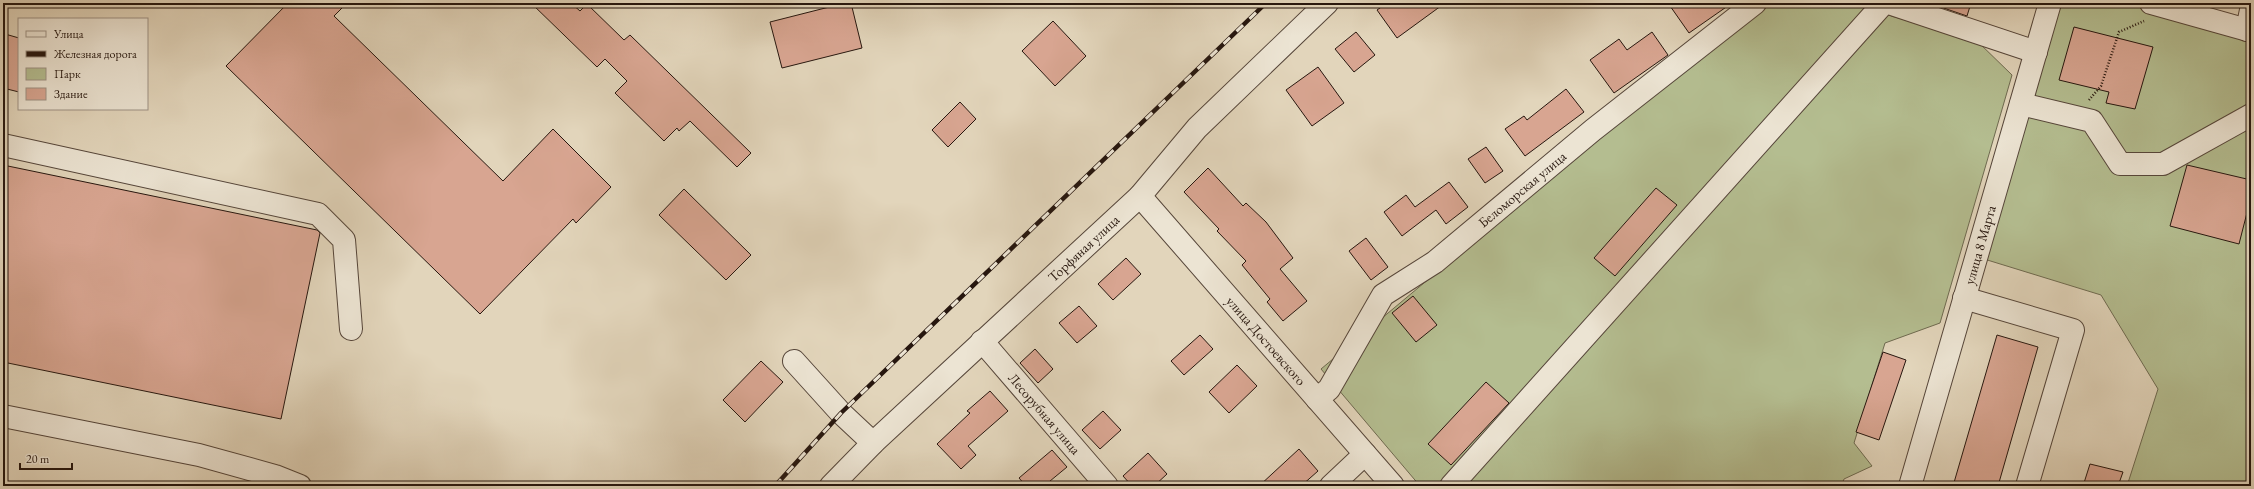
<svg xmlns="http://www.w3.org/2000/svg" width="2254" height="489" font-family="'EB Garamond',serif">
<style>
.green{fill:#b4bd90;stroke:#6e6a50}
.building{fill:#d8a591;stroke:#27170f}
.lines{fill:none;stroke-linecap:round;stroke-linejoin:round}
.minor-casing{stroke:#56463a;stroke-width:24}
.path{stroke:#27170f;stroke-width:2.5;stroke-dasharray:1 2;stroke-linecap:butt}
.minor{stroke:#ece4d3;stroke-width:22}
.rail-casing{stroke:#27170f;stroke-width:4.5}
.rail{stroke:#ece4d3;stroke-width:3;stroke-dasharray:9;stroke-linecap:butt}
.labels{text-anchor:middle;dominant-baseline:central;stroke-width:4;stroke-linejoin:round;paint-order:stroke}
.street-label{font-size:14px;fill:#27170f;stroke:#ece4d3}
</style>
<rect width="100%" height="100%" fill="#e2d5bb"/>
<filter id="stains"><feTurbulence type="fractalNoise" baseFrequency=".005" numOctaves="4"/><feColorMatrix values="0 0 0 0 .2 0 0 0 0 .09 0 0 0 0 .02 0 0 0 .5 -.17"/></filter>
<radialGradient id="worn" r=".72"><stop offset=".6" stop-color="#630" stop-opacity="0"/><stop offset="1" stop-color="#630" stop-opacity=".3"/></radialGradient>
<path class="green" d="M1767 3H1876L1891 16 1975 39 2012 75 1940 323 1885 343 1854 443 1872 466 1844 479 1841 486H1420L1321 369 1485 232Z
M2057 3H2133L2251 36V486H2127L2158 389 2101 295 1984 259Z"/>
<path class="building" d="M288 3H347L334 16 503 181 553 129 611 187 576 223 573 219 480 314 226 66Z
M531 3H571L580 11 587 4 624 40 630 35 751 153 737 167 690 121 679 131 677 128 664 141 615 93 627 81 605 59 597 67Z
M845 3H851L862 48 782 68 770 22Z
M1387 3H1445L1397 38 1377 10Z
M1668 3H1732L1689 33Z
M1929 3H1971L1967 16Z
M1053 21 1086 56 1055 86 1022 51Z
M2074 27 2153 47 2135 109 2106 103 2109 92 2059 80Z
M1356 32 1375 55 1354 72 1335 49Z
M1652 32 1668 55 1614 93 1590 60 1619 39 1627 50Z
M5 34 19 38V92L3 88Z
M1318 67 1344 103 1312 126 1286 90Z
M1566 89 1584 112 1525 156 1505 129 1524 116 1527 120Z
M960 102 976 119 948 147 932 130Z
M1486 147 1503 171 1485 183 1468 159Z
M3 165 317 230 320 233 281 419 3 362Z
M2187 165 2251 180V197L2239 244 2170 226Z
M1208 168 1243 206 1246 203 1266 222 1293 258 1280 269 1307 301 1283 321 1267 302 1270 299 1242 265 1246 261 1217 231 1219 229 1184 192Z
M1449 182 1468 207 1446 224 1436 210 1402 236 1384 212 1406 195 1415 207Z
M1656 188 1677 205 1615 276 1594 258Z
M684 189 751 255 726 280 659 215Z
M1366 238 1388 267 1371 280 1349 251Z
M1126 258 1141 274 1113 300 1098 284Z
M1413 296 1437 325 1416 342 1392 313Z
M1079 306 1097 326 1077 343 1059 323Z
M1200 335 1213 349 1184 375 1171 361Z
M1997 335 2038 347 1998 486H1953Z
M1035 349 1053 369 1038 383 1020 363Z
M1883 352 1906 360 1879 440 1856 432Z
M761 361 783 382 745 422 723 400Z
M1237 365 1257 386 1229 413 1209 392Z
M1486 382 1509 403 1451 465 1428 444Z
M990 391 1008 411 968 446 976 455 961 469 937 444 970 413 967 411Z
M1103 411 1121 430 1100 449 1082 430Z
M1299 449 1318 471 1301 486H1259Z
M1052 450 1067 467 1044 486H1026L1019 478Z
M1148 453 1167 474 1154 486H1132L1123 476Z
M2090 464 2123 472 2118 486H2083Z"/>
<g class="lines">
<g class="minor-casing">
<g id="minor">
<path d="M1889 3 2036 52"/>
<path d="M2151 3 2251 31"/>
<path d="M2247 30 2251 10"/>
<path d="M2021 104 2092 121 2120 164H2163L2251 115"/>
<path d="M3 145 318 214 344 240 351 329"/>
<path id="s1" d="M1140 196 1393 486"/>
<path d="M1964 298 2073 330 2027 486"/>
<path id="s2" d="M982 341 1107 486"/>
<path d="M794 361 841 413 873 443"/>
<path id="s3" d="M1317 399 1329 389 1383 295 1435 262 1593 130 1755 3"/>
<path d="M3 416 199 455 275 476 300 486"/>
<path id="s4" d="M831 486 873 443 1140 196 1197 128 1327 3"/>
<path d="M1331 486 1365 454"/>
<path d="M1451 486 1884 3"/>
<path id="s5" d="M1910 486 2050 3"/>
</g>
</g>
<path class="path" d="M2089 100 2101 86 2119 32 2144 21"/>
<use href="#minor" class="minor"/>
<g class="rail-casing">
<path id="rail" d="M775 486 841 413 1266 3"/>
</g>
<use href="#rail" class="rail"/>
</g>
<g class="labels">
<g class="street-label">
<text stroke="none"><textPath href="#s3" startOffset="299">Беломорская улица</textPath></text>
<text stroke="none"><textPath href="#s5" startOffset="251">улица 8 Марта</textPath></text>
<text stroke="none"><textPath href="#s4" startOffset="347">Торфяная улица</textPath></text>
<text stroke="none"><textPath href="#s1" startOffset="192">улица Достоевского</textPath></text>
<text stroke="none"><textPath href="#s2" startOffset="96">Лесорубная улица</textPath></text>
</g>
</g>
<rect width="2254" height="489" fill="none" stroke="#e2d5bb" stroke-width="16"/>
<rect x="4" y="4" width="2246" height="481" fill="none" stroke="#27170f" stroke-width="2"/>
<rect x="8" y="8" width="2238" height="473" fill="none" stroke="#27170f"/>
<rect x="18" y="18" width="130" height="92" fill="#ece4d3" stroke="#9d9285"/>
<rect x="26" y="31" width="20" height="6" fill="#ece4d3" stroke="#9d9285"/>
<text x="54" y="38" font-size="12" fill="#27170f">Улица</text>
<rect x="26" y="51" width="20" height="6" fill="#27170f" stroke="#9d9285"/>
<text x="54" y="58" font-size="12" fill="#27170f">Железная дорога</text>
<rect x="26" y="68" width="20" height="12" fill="#b4bd90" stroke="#9d9285"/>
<text x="54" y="78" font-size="12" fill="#27170f">Парк</text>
<rect x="26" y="88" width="20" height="12" fill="#d8a591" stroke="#9d9285"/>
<text x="54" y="98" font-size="12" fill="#27170f">Здание</text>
<path d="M20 463v6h52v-6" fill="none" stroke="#27170f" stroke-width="2"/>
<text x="26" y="463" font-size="12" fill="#27170f" stroke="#ece4d3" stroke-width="3" paint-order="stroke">20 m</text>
<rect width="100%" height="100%" filter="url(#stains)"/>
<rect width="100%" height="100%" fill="url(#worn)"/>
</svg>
